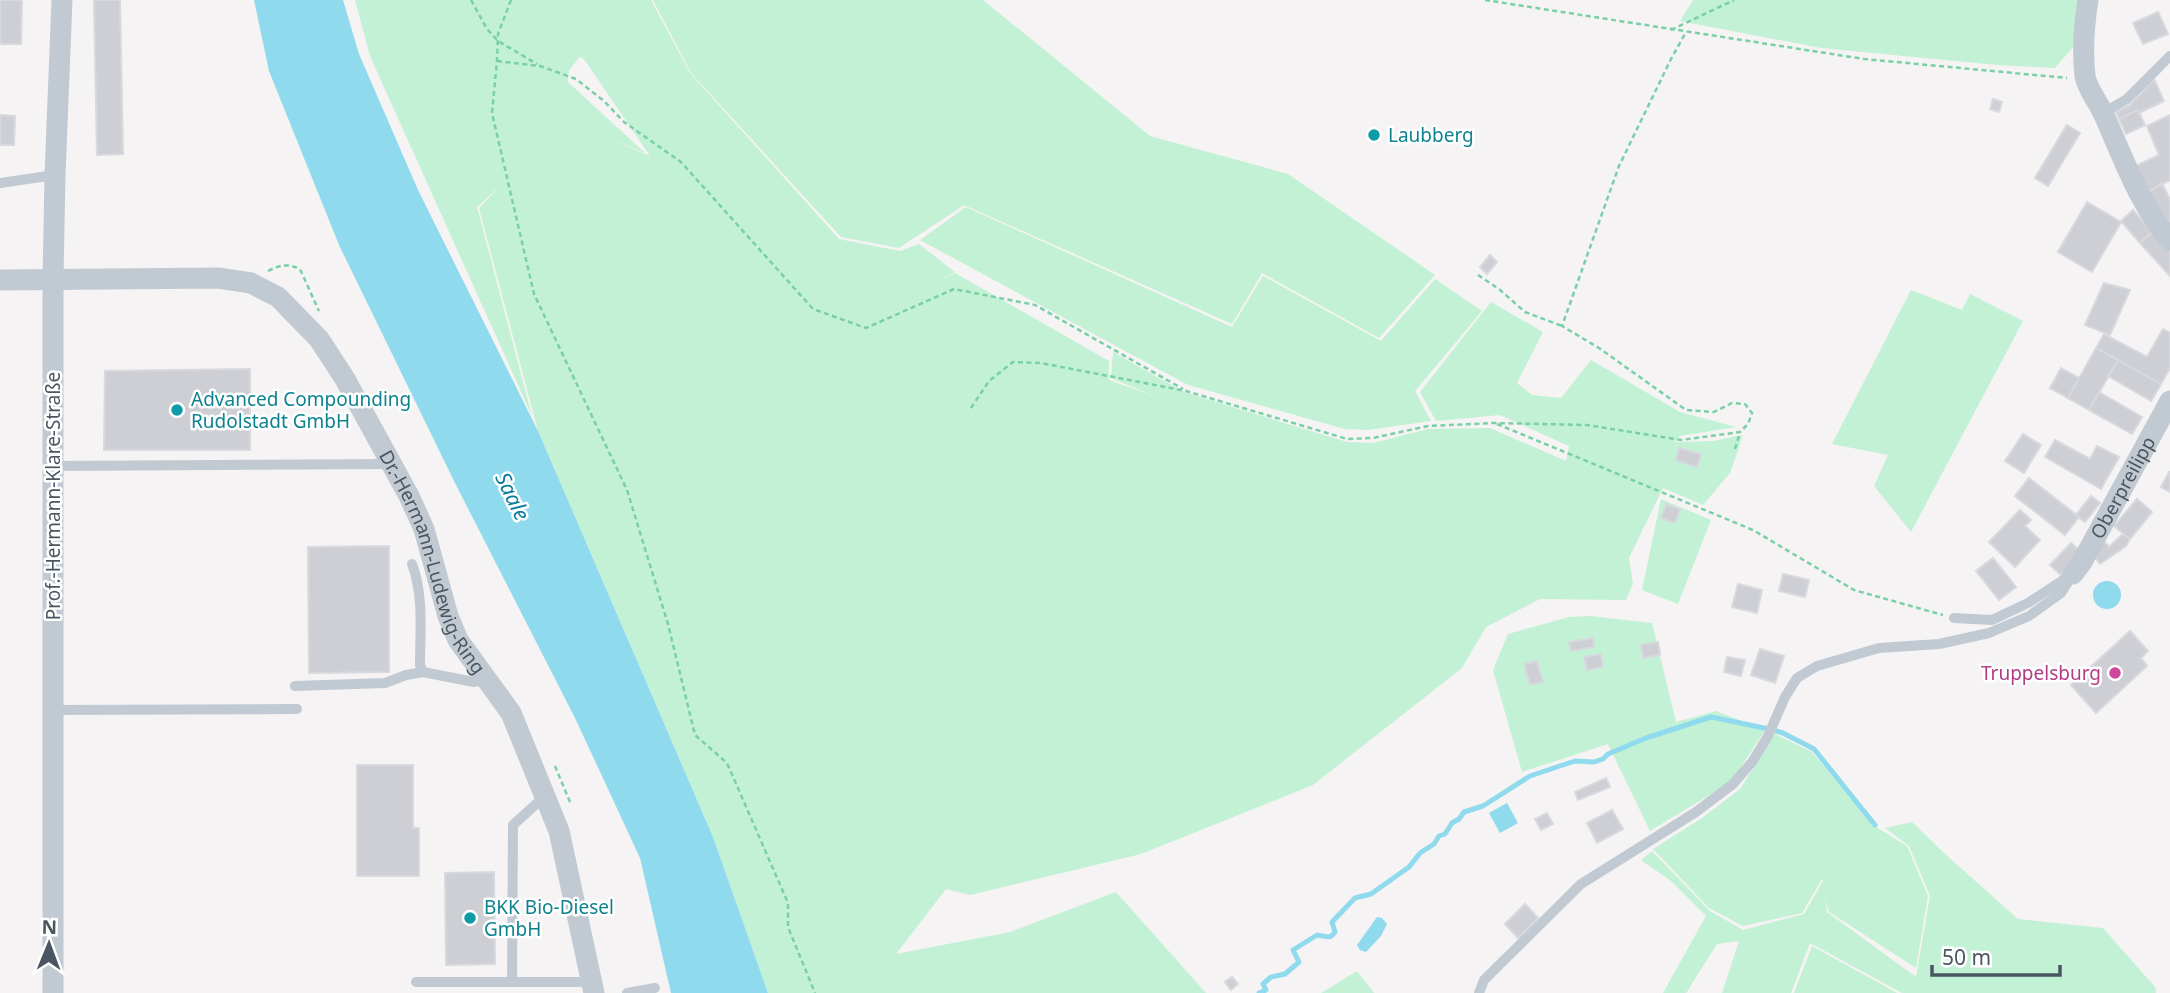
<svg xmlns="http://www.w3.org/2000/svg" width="2170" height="993" font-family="'Noto Sans',sans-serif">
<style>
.green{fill:#c3f1d5;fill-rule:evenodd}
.water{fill:#90daee}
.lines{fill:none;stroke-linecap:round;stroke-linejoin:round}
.stream{stroke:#90daee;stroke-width:5}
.building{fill:#cdcfd5;stroke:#d7d9de;stroke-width:2}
.path{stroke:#7ad0a6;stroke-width:2.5;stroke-dasharray:5 3.5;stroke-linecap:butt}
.lane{stroke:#c1cad2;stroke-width:10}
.street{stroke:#c1cad2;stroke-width:21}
.culture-dot{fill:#0f9aa8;stroke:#fff;stroke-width:2.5}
.hotel-dot{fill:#d1479c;stroke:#fff;stroke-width:2.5}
.labels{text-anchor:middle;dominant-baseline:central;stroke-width:5;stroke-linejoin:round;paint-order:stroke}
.culture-label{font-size:19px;fill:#0d838f;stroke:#fff;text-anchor:start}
.street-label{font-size:19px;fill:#4a5661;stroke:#fff}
.hotel-label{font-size:19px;fill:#b23c85;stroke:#fff;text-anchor:end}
.water-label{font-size:21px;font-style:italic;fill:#0c7c9b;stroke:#fff}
</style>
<rect width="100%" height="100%" fill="#f5f3f3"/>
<path class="green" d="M355 0H651L690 73 839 239 900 251 919 244 955 272 936 282 955 273 1109 361V380L1154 396 1111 378 1113 352 1184 392 1347 442 1373 443 1428 429 1490 428 1566 461 1569 446 1500 415 1436 421 1420 392 1491 302 1543 332 1517 383 1532 395 1561 398 1591 360 1680 412 1736 427 1680 436 1675 442 1713 441 1743 435 1730 473 1703 505 1663 488 1629 558 1633 584 1626 600 1540 599 1486 627 1462 668 1313 785 1141 854 970 895 946 889 896 954 1010 932 1116 892 1206 993H768L713 837 538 431 479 208 501 185 477 207 532 416 370 56ZM580 57 584 59 650 156 600 135 645 153 568 82 569 70Z
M653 0H983L1150 136 1288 174 1435 275 1379 338 1262 273 1232 324 964 205 899 248 841 237 691 73Z
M1693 0H2082L2074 46 2055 68 1997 65 1821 48 1680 21Z
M966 207 1232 327 1263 276 1381 341 1435 279 1482 311 1415 391 1431 421 1368 430 1345 429 1188 385 920 240Z
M1911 290 1962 310 1970 294 2023 321 1911 532 1874 486 1888 455 1832 444Z
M1661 499 1711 520 1678 604 1642 590Z
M1590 616 1652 623 1676 722 1716 711 1765 730 1731 782 1650 831 1608 744 1522 772 1493 670 1508 634 1569 617Z
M1775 734 1812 752 1876 827 1907 846 1928 896 1916 968 1829 912 1825 899 1827 912 1916 977 1930 896 1909 846 1885 828 1912 822 1945 854 2018 919 2103 928 2155 987 2156 993H1902L1810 943 1791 993H1722L1739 941 1717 944 1686 993H1663L1706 916 1671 881 1641 860 1652 851 1710 911 1743 930 1804 914 1823 881 1822 879 1802 913 1743 926 1709 908 1653 849 1702 818 1740 789Z
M1812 946 1897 993H1794Z
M1357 971 1374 993H1321Z"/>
<path class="water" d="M254 0H343L359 54 418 190 538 431 713 837 768 993H671L640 858 576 720 455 483 339 245 269 71Z
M2093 595a14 14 0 1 1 28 0a14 14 0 1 1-28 0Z
M1507 803 1518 823 1500 833 1489 813Z
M1377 917 1382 918 1387 924 1381 936 1366 952 1360 950 1357 945Z"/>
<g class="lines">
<path class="stream" d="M1259 993 1266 990 1263 984 1271 977 1285 974 1299 962 1293 950 1317 935C1326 936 1330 940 1335 932L1332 922 1355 898 1371 894 1409 867 1420 853 1434 844 1439 836 1445 834 1452 823 1459 819 1464 812 1483 806 1530 776 1575 761 1594 762 1603 759 1608 754 1646 738 1711 717 1769 729 1783 733 1814 749 1875 825"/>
</g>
<path class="building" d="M0 0H22L21 44H0Z
M94 0H120L123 154 97 155Z
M2158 12 2168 34 2143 44 2133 23Z
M2154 79 2164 101 2139 113 2138 110 2119 119 2116 112 2130 105Z
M1993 99 2002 102 1999 112 1990 109Z
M2138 110 2145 125 2126 134 2119 119Z
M0 115 15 116 14 145H0Z
M2170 115V180L2147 192 2136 166 2159 155 2147 126Z
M2067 125 2080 133 2048 186 2035 178Z
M2162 183 2170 200V232L2147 192Z
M2087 202 2121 222 2092 272 2058 252Z
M2133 210 2152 232 2140 243 2121 221Z
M2155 230 2170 247V276L2140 243Z
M1490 255 1497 262 1487 274 1480 267Z
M2104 283 2130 290 2110 335 2085 325Z
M2163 329 2170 333V368L2161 384 2096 348 2104 334 2147 357Z
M2096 348 2118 360 2089 410 2068 398Z
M2118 360 2161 384 2151 401 2108 376Z
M2061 368 2079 378 2068 398 2050 388Z
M250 369V450H104L105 371Z
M2099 392 2142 417 2132 434 2089 410Z
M2023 434 2041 445 2024 473 2005 461Z
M2055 440 2090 459 2097 446 2119 457 2101 489 2045 457Z
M1679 448 1701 454 1697 467 1676 460Z
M2169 472H2170V492L2161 487Z
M2029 478 2079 517 2065 535 2015 496Z
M2091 496 2100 503 2085 522 2076 515Z
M2137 499 2152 512 2130 539 2114 526Z
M1666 504 1680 509 1675 523 1661 518Z
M2020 510 2031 520 2025 526 2040 540 2015 567 1989 542Z
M2123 534 2130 539 2126 546 2100 564 2094 556 2102 539 2109 547Z
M2071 543 2082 553 2061 575 2050 565Z
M389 546V672L309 673 308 547Z
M1993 558 2016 587 1999 600 1976 571Z
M1783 574 1809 580 1805 597 1779 591Z
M1738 584 1762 590 1757 613 1732 607Z
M2130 631 2148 651 2141 658 2147 666 2096 713 2071 685Z
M1593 638 1594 647 1571 651 1569 642Z
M1658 642 1660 655 1643 658 1641 645Z
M1760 649 1784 656 1775 683 1751 675Z
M1601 654 1603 667 1587 670 1584 657Z
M1727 657 1745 660 1741 676 1724 672Z
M1537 661 1543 682 1530 685 1524 664Z
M357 765H413V828H419V876H357Z
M1606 778 1610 787 1578 800 1575 792Z
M1612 810 1623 829 1597 843 1587 823Z
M1547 813 1553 824 1541 830 1535 819Z
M494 872 495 964 446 965 445 873Z
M1525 904 1538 918 1518 938 1505 924Z
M1232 977 1238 984 1231 990 1225 982Z"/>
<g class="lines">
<path class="path" d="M471 0 487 29 498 41 537 64
M511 0 498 34 497 61 492 113 534 294 627 490 668 624 695 735 727 763 788 903V927L815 993
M1485 0 1864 59 2067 78
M1671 30 1734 0
M497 61 540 66 576 79 604 101 624 122 681 162 813 309 866 328 954 289 1035 305 1183 389
M268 271C280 265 287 263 300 269L319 311
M1478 275 1499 289 1525 312 1562 326
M971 408 989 381 1013 362 1041 363 1186 391 1347 439 1373 438 1428 426 1494 423 1587 425 1681 440 1740 432 1748 424 1752 413 1745 404 1732 403 1714 412 1686 410 1599 348 1562 326 1619 166 1671 59 1686 32
M1497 424 1753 530 1854 590 1943 615
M1735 449 1740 432
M555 766 570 802"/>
<path class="lane" d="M2103 113 2127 99 2170 56
M0 183 55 175
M52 466 391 464
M412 564C424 595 420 633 420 665L423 672
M1954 618 1992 620 2028 603 2071 575
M295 686 385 683 406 675 423 672 474 682 486 679
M53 710 297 709
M416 982H592
M512 982 513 825 545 796
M627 993 655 988
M1479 993 1484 980 1581 884 1696 812 1733 784 1752 762 1768 736 1785 697 1797 678 1817 666 1879 648 1939 644 1989 633 2029 616 2061 593 2073 574"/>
<g class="street">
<path d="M2088 0C2084 25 2082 50 2085 76 2087 89 2099 103 2104 115 2123 157 2139 204 2170 240"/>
<path id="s1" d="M0 280 218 278 251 283 278 297 319 339 345 379 409 496 424 529 448 616 458 640 511 713 559 831 594 993"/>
<path id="s2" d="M2073 574 2082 562 2170 401"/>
<path d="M53 993V278L55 175 62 0"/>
</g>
</g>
<g class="culture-dot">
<circle cx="1374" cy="135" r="7"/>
<circle cx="177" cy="410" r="7"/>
<circle cx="470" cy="918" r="7"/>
</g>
<circle class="hotel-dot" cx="2115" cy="673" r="7"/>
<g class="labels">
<g class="culture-label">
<text x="1388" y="135">Laubberg</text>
<text x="191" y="399">Advanced Compounding<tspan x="191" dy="22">Rudolstadt GmbH</tspan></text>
<text x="484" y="907">BKK Bio-Diesel<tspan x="484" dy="22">GmbH</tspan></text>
</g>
<g class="street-label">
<text stroke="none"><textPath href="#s2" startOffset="100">Oberpreilipp</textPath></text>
<text transform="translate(53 496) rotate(-90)">Prof.-Hermann-Klare-Straße</text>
<text stroke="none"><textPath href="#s1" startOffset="592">Dr.-Hermann-Ludewig-Ring</textPath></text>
</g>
<g class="hotel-label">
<text x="2101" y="673">Truppelsburg</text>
</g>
<g class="water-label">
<text transform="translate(513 496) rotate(64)">Saale</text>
</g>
</g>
<g transform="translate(49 944) rotate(1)" stroke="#ffffff" stroke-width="5" paint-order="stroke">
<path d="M0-5L12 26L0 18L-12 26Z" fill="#4a5661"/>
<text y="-10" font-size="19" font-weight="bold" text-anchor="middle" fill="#4a5661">N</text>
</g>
<path d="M1932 965v10h128v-10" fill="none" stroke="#4a5661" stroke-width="3.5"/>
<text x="1942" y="965" font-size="21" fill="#4a5661" stroke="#ffffff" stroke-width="5" paint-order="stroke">50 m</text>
</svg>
